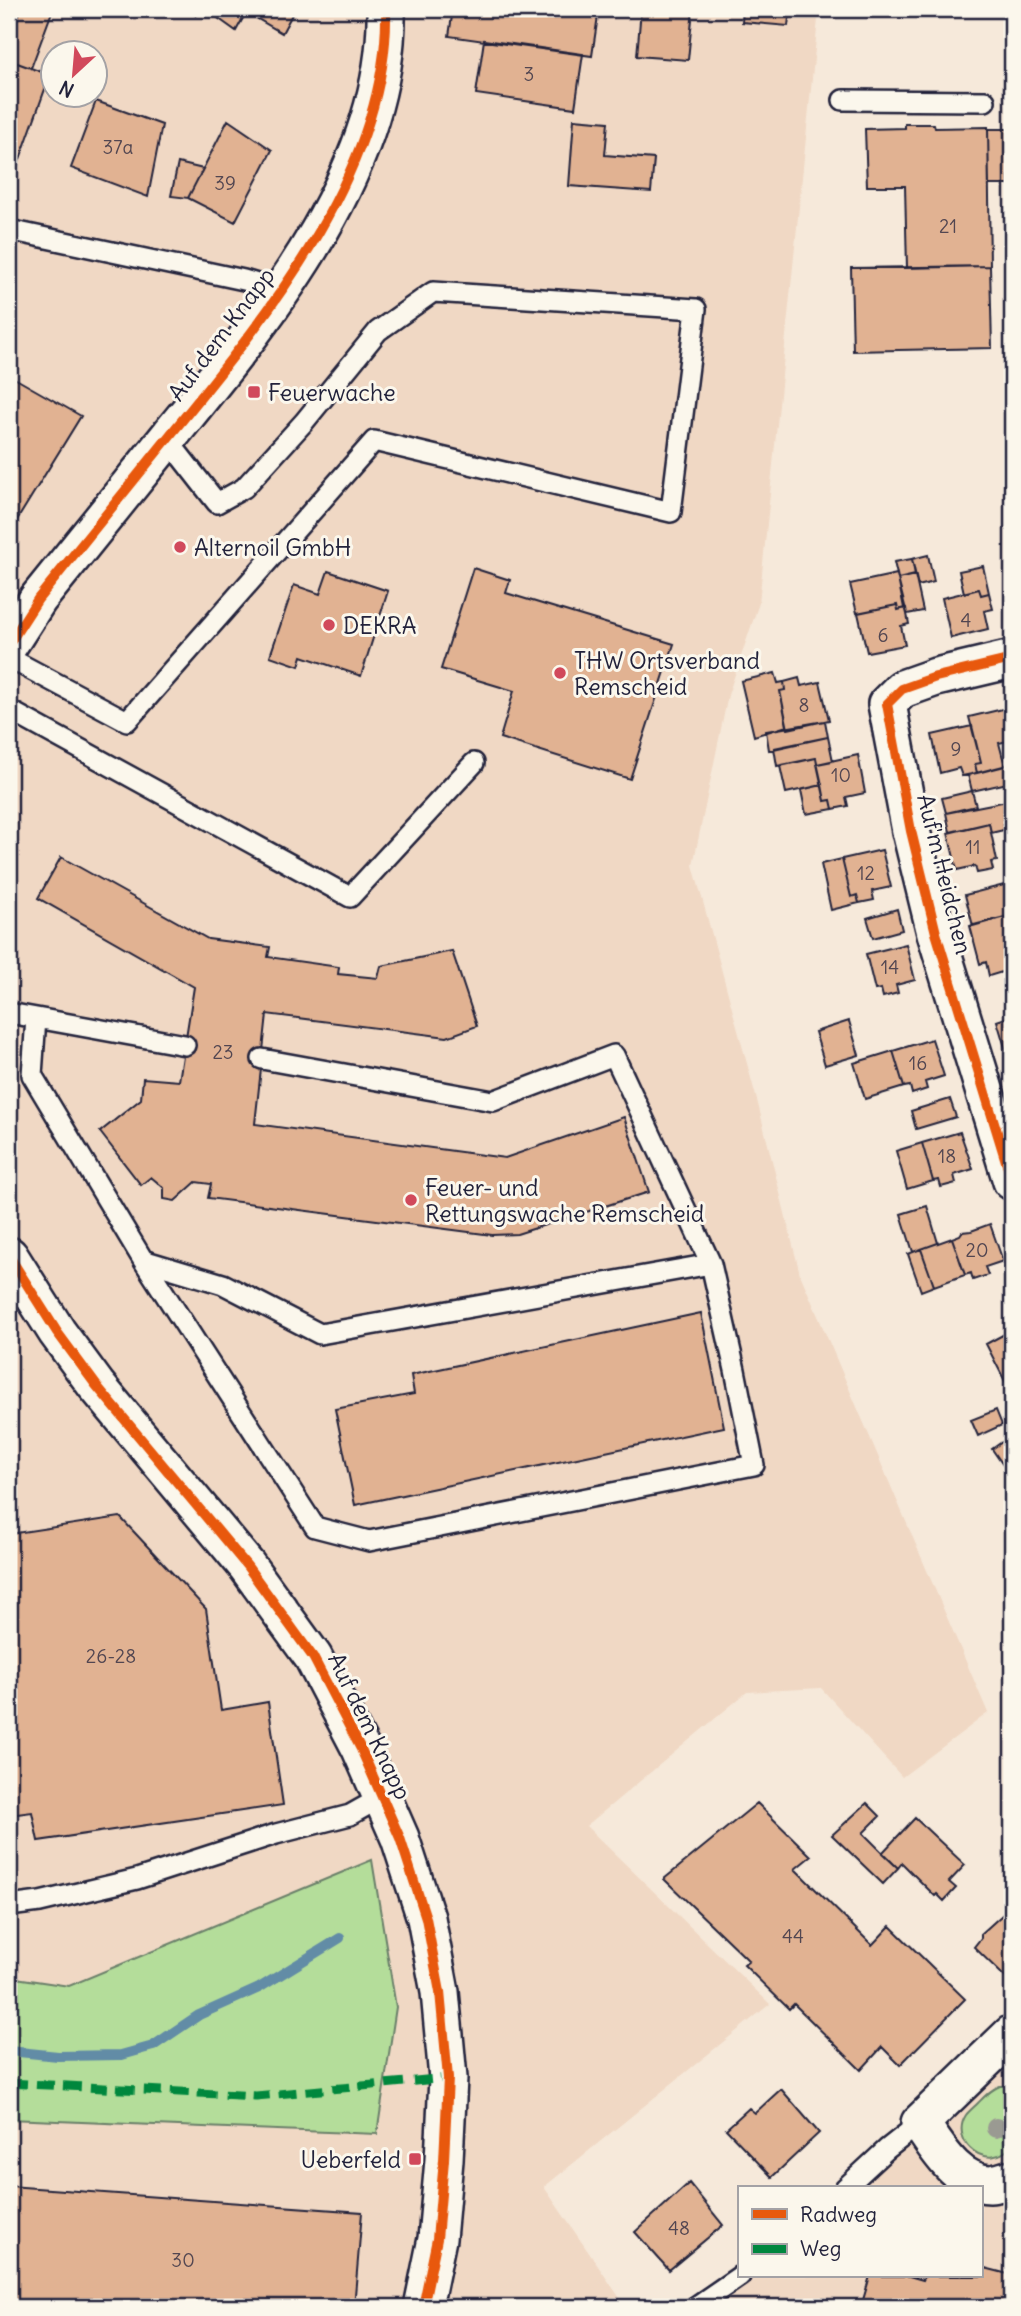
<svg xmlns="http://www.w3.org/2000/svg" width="1021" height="2316" font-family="Delius,sans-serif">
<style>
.built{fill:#f0d8c4;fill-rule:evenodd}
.green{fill:#b4dd9a;stroke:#6b806a;stroke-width:2}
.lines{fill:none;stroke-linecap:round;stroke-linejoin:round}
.stream{stroke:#628ca6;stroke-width:10}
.building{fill:#e1b292;stroke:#22223b;stroke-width:2}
.service-casing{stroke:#22223b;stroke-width:24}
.minor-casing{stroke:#22223b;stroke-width:42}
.service{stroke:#fbf7ec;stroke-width:19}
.minor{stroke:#fbf7ec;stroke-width:37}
.quiet{stroke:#00873e;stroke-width:9;stroke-dasharray:18 9;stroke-linecap:butt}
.cycleway-casing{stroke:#fbf7ec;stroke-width:15}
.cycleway{stroke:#e8590c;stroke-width:10}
.tree{fill:#9a9a92}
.poi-dot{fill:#d1495b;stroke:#fbf7ec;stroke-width:2.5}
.labels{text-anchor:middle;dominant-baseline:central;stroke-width:6;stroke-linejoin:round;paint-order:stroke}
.number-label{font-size:19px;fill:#524651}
.street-label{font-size:23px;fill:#22223b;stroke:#fbf7ec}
.poi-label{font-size:23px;fill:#22223b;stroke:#fbf7ec;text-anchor:start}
</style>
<rect width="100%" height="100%" fill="#f6e9da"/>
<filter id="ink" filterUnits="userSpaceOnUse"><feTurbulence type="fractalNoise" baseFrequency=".0143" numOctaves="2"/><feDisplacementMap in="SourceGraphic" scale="14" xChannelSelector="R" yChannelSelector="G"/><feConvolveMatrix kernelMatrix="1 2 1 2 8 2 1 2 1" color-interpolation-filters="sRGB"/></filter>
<g filter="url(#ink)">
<path class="built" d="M9 9H819L759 603 728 695 693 865 758 1104 800 1274 988 1713 902 1777 821 1688 747 1692 586 1826 770 2004 544 2187 626 2307H9V2119L87 2121 396 2007 372 1860 69 1986 9 1977ZM52 52H94V94H52Z
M1012 2035V2307H696L746 2276H981V2188H848Z"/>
<path class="green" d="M372 1860 396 2007 377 2134 9 2119V1977L69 1986Z
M1000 2086H1005L1012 2091V2145C990 2174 948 2143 966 2115 969 2111 974 2107 978 2103 985 2096 990 2090 1000 2086Z"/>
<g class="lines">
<path class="stream" d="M9 2051 58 2056 121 2055 153 2046 199 2015 259 1988 340 1938"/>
</g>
<path class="building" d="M21 9H53L31 68 9 60V43Z
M188 9H203L196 16Z
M209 9H248L236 31 208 11Z
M248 9H295L282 33 246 12Z
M453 9H599L592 56 449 36Z
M641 9H693L688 60 637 56Z
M743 9H790L788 26 742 22Z
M484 40 583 54 575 108 476 94Z
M9 60 50 75 20 159 9 155Z
M96 101 162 125 148 197 71 168Z
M574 119 608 122 605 155 654 159 651 192 569 186Z
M228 120 272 150 235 222 188 198Z
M905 124H934L935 128 988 127 990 266 907 268 905 186H867L865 129 905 128Z
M988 129H1008L1009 185H989Z
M9 155 20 159 10 186 9 185Z
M178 163 203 169 188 198 171 196Z
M990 266 992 348 853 351 851 268Z
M9 375 81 416 9 533Z
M928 555 934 582 918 586 912 559Z
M912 559 915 575 898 579 894 562Z
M983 566 989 593 981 595 979 589 964 593 959 571Z
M473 568 510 580 506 593 674 644 630 779 500 738 514 691 441 669Z
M328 571 388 591 361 676 302 656 299 666 270 656 294 585 320 594Z
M897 574 904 608 898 610 897 605 857 613 850 584Z
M915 575 923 611 907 614 898 579Z
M979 589 981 595 989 593 993 609 984 611 988 629 951 638 942 598Z
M897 605 898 610 906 608 907 614 909 624 901 626 905 645 867 652 858 613Z
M775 673 778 683 784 682 785 690 780 691 787 726 754 736 741 681Z
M799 678 801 686 820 682 829 720 788 729 780 691 785 690 784 682Z
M1007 708 1012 740 999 743 1005 766 977 773 975 764 981 763 969 717Z
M825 721 828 737 769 750 766 731Z
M972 726 981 763 975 764 977 773 962 776 959 768 940 773 932 735Z
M828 737 833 761 817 764 816 758 777 766 774 748Z
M858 755 865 793 846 797 848 806 833 809 831 800 825 801 817 764Z
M816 758 822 785 786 793 780 766Z
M1011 764 1012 782 972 791 968 775Z
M822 785 825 801 831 800 833 809 806 814 801 790Z
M972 791 976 806 946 813 942 798Z
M1012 800V828L991 833 989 823 950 832 946 813Z
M989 823 997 861 991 862 993 870 977 873 975 866 957 870 948 833Z
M882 850 891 887 872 891 874 900 859 903 857 895 851 897 842 859Z
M61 857 208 939 270 947 268 957 339 967 338 974 378 978 381 966 452 951 477 1026 447 1037 267 1014 255 1124 505 1158 624 1117 649 1192 517 1234 492 1235 208 1198 211 1184 196 1182 175 1201 164 1199V1188L151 1177 141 1185 100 1132 141 1099 143 1078 179 1081 194 987 38 898Z
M842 859 851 897 857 895 859 903 831 910 821 864Z
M1012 883V915L973 926 965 895Z
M897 909 902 930 873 938 867 918Z
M1012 915V969L989 976 986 962 980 964 970 926Z
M906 944 915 980 896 985 898 993 883 997 881 989 875 990 866 954Z
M1012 1016V1055L1008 1057 997 1021Z
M849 1021 859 1055 825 1065 815 1032Z
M932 1039 944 1076 925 1082 927 1089 912 1094 910 1086 904 1087 893 1051Z
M893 1051 904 1087 865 1099 854 1063Z
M950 1099 956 1117 916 1129 911 1111Z
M960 1132 973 1169 954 1175 956 1183 941 1187 939 1180 933 1181 922 1143Z
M922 1143 933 1181 907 1189 896 1151Z
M927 1206 938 1243 913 1252 901 1214Z
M990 1224 1003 1261 985 1267 988 1275 973 1280 971 1273 965 1275 952 1238 960 1235 962 1232 971 1231Z
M952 1238 965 1275 934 1286 921 1249Z
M921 1249 934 1286 921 1291 908 1254Z
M701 1313 724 1427 355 1505 335 1409 414 1394 411 1375Z
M1012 1330V1379L1006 1383 986 1344Z
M996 1410 1002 1425 978 1436 971 1420Z
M1012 1435V1478L992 1449Z
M120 1517 206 1609 221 1710 268 1702 283 1805 38 1841 32 1812 9 1815V1534Z
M757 1803 811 1856 795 1869 872 1945 890 1926 965 1999 900 2065 882 2047 861 2070 794 2004 789 2009 744 1965 749 1961 664 1879Z
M867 1803 880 1816 863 1833 898 1868 883 1884 832 1835Z
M915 1818 965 1865 949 1882 956 1888 944 1901 937 1894 935 1896 902 1863 898 1868 882 1853Z
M1012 1906V1971L1006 1978 974 1947 981 1938V1934Z
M781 2089 819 2133 772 2177 726 2129 749 2108 755 2113Z
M689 2183 723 2225 669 2270 635 2232Z
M9 2186 362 2212 354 2307H9Z
M981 2267 1012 2275V2307H861L870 2276H909L923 2280 925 2276H981Z"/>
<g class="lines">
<g class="service-casing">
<path id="service" d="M843 100 985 101
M9 230 244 280 281 291
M9 658 127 721 374 441 671 512 696 309 433 292 378 331 304 422 244 488 217 503 167 439
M9 710 350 897 474 763
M9 1013 185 1045
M36 1018 32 1075 143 1260 223 1284 320 1334 711 1264 614 1055 493 1101 262 1059
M143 1260 315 1527 369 1541 754 1465 735 1370 711 1264
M9 1906 40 1902 137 1879 276 1834 350 1815 382 1797
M845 2188 887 2149 920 2123
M695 2307 740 2276"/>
</g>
<g class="minor-casing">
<path id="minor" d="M9 644 38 599C83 544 127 489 171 434 266 317 390 169 386 9
M1012 659 936 677 902 689 887 704 911 831 936 933 1012 1181
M9 1256 57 1332 96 1385 247 1566 313 1657 361 1749 400 1838 426 1918 440 1992 448 2078 444 2160 437 2239 423 2307
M1012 2034 920 2123C937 2147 956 2183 990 2184 997 2184 1006 2180 1012 2179"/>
</g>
<use href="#service" class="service"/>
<use href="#minor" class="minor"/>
<path class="quiet" d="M9 2083 256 2096 448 2078"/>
<g class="cycleway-casing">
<path id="cycleway" d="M9 644 38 599C83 544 127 489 171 434 266 317 390 169 386 9
M1012 659 936 677 902 689 887 704 911 831 936 933 1012 1181
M9 1256 57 1332 96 1385 247 1566 313 1657 361 1749 400 1838 426 1918 440 1992 448 2078 444 2160 437 2239 423 2307"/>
</g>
<use href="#cycleway" class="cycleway"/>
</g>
<circle class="tree" cx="996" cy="2128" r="10"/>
</g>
<g class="poi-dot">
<rect x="247" y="385" width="14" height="14" rx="3.5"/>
<circle cx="180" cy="547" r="7"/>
<circle cx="329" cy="625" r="7"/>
<circle cx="560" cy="673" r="7"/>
<circle cx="411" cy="1200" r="7"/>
<rect x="408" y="2152" width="14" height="14" rx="3.5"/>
</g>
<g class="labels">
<g class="number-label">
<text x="529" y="74">3</text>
<text x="118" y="147">37a</text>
<text x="225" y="183">39</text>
<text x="948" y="226">21</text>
<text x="966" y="620">4</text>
<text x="883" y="635">6</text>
<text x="804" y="705">8</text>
<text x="956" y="749">9</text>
<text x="841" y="775">10</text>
<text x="973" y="847">11</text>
<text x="866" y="873">12</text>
<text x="890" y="967">14</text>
<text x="223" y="1052">23</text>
<text x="918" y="1063">16</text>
<text x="947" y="1156">18</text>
<text x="977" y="1250">20</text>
<text x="111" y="1656">26-28</text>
<text x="793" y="1936">44</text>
<text x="679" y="2228">48</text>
<text x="183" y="2260">30</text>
</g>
<g class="street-label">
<text transform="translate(221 334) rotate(-53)">Auf dem Knapp</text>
<text transform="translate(945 874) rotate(76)">Auf'm Heidchen</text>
<text transform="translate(370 1726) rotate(64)">Auf dem Knapp</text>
</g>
<g class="poi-label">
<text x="268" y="392">Feuerwache</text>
<text x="194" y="547">Alternoil GmbH</text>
<text x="343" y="625">DEKRA</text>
<text x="574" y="660">THW Ortsverband<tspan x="574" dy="26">Remscheid</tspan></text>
<text x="425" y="1187">Feuer- und<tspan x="425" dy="26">Rettungswache Remscheid</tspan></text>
<text x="401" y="2159" text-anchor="end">Ueberfeld</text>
</g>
</g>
<rect width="1021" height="2316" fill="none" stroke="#fbf7ec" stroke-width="35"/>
<rect x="18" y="18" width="986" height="2281" fill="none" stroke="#22223b" stroke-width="2.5" filter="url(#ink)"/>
<rect x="738" y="2186" width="245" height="91" fill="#fbf7ec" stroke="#a4a2a5" stroke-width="2"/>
<rect x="752" y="2209" width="35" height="10" fill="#e8590c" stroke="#a4a2a5" stroke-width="2"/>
<text x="800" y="2222" font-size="21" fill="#22223b">Radweg</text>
<rect x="752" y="2244" width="35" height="10" fill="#00873e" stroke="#a4a2a5" stroke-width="2"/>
<text x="800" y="2256" font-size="21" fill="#22223b">Weg</text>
<g transform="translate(74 74) rotate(206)"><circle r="33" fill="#fbf7ec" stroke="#a4a2a5" stroke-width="2"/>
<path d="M0-5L12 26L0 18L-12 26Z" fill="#d1495b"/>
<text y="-10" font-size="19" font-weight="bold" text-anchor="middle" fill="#22223b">N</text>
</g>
</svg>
